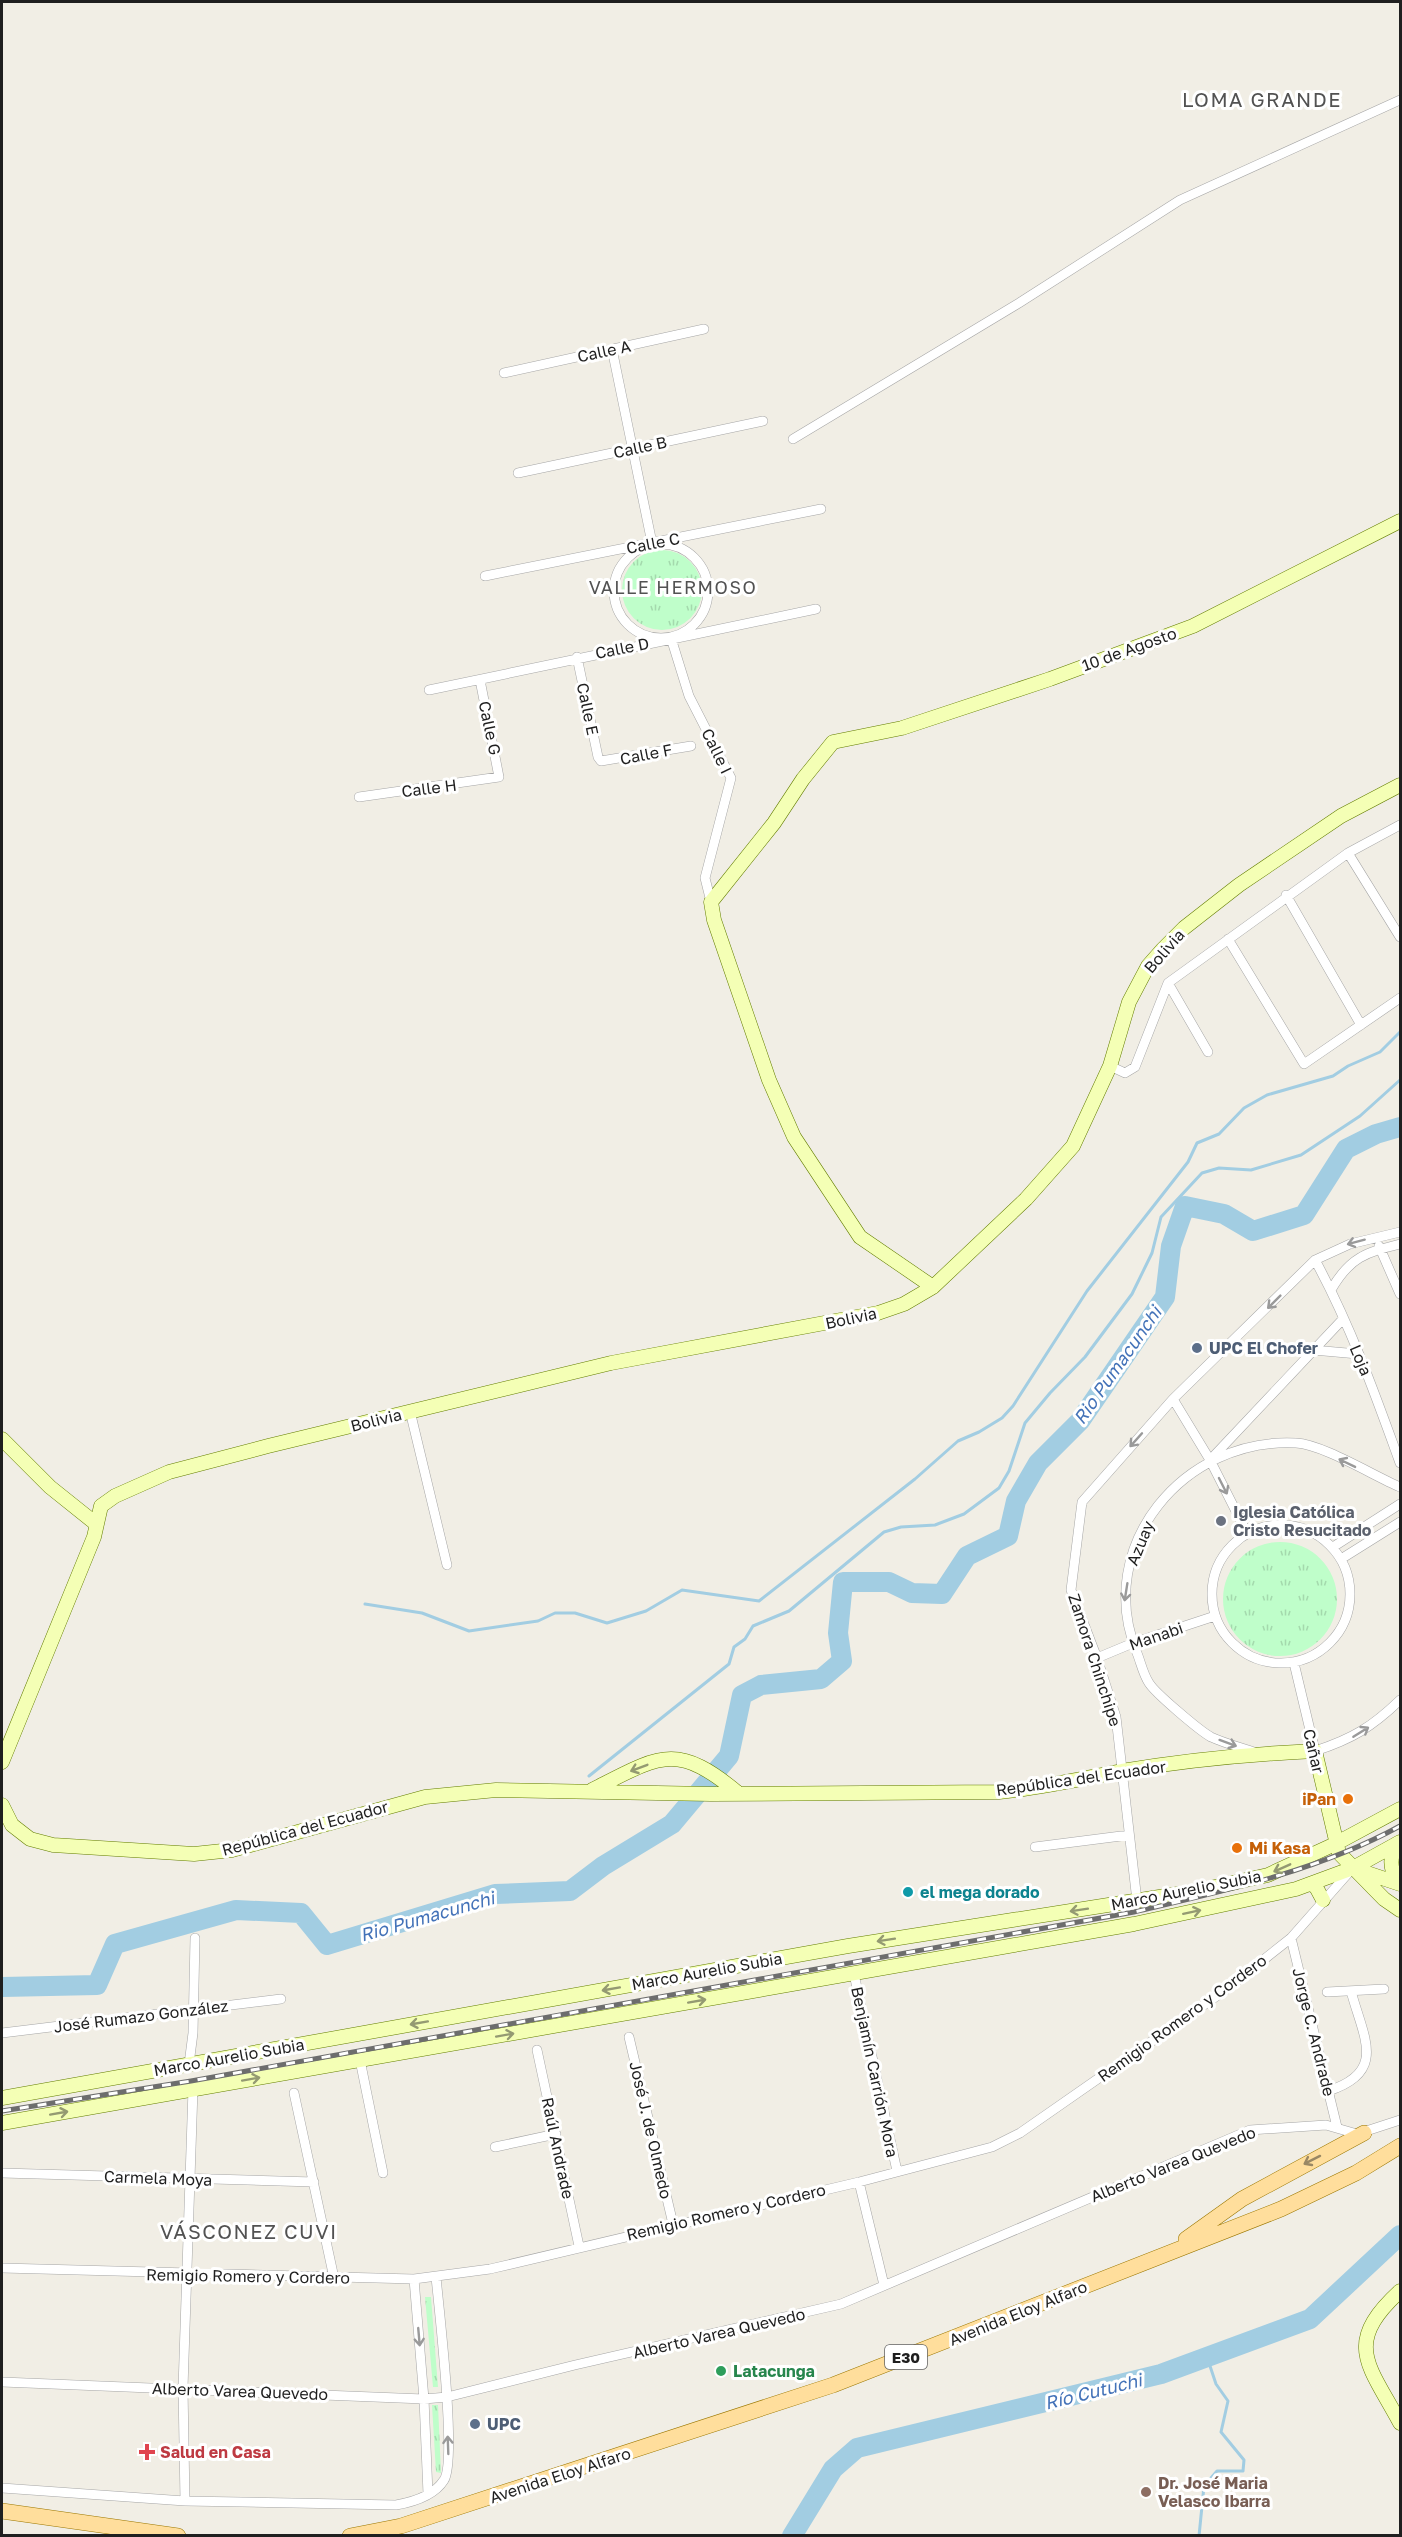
<svg xmlns="http://www.w3.org/2000/svg" width="1402" height="2537" font-family="'Golos Text',sans-serif">
<style>
.park{fill:url(#park-tufts)}
.lines{fill:none;stroke-linecap:round;stroke-linejoin:round}
.stream{stroke:#a2cde2;stroke-width:3}
.river{stroke:#a2cde2;stroke-width:20}
.street-casing{stroke:#a6a6a6;stroke-width:10}
.secondary-casing{stroke:#637d00;stroke-width:15}
.primary-casing{stroke:#9b7700;stroke-width:16}
.street{stroke:#fff;stroke-width:9}
.secondary{stroke:#f4ffb5;stroke-width:14}
.primary{stroke:#ffde9c;stroke-width:15}
.rail-casing{stroke:#6d6d6d;stroke-width:5}
.rail{stroke:#fff;stroke-width:3;stroke-dasharray:9;stroke-linecap:butt}
.oneway{stroke:#9a9a9a}
.oneway2{stroke:#949a72}
.oneway3{stroke:#9a8864}
.service-dot{fill:#5c6f8a;stroke:#fff;stroke-width:2}
.worship-dot{fill:#6b7280;stroke:#fff;stroke-width:2}
.food-dot{fill:#e8710a;stroke:#fff;stroke-width:2}
.culture-dot{fill:#0f9aa8;stroke:#fff;stroke-width:2}
.leisure-dot{fill:#2e9e5b;stroke:#fff;stroke-width:2}
.health-dot{fill:#e0444e;stroke:#fff;stroke-width:2}
.education-dot{fill:#8d6e63;stroke:#fff;stroke-width:2}
.labels{text-anchor:middle;dominant-baseline:central;stroke-width:6;stroke-linejoin:round;paint-order:stroke}
.shield{fill:#fff;stroke:#626262;stroke-width:1.5}
.shield-label{font-size:15px;font-weight:bold;fill:#1f1f1f}
.street-label{font-size:16px;fill:#1f1f1f;stroke:#fff}
.service-label{font-size:16px;font-weight:bold;fill:#4e5e75;stroke:#fff;text-anchor:start}
.worship-label{font-size:16px;font-weight:bold;fill:#5b616d;stroke:#fff;text-anchor:start}
.food-label{font-size:16px;font-weight:bold;fill:#c56008;stroke:#fff;text-anchor:end}
.culture-label{font-size:16px;font-weight:bold;fill:#0d838f;stroke:#fff;text-anchor:start}
.leisure-label{font-size:16px;font-weight:bold;fill:#27864d;stroke:#fff;text-anchor:start}
.health-label{font-size:16px;font-weight:bold;fill:#be3a42;stroke:#fff;text-anchor:start}
.education-label{font-size:16px;font-weight:bold;fill:#785e54;stroke:#fff;text-anchor:start}
.neighbourhood-label{font-size:18px;letter-spacing:1.5px;fill:#525252;stroke:#fff}
.water-label{font-size:18px;font-style:italic;fill:#4372b8;stroke:#fff}
.quarter-label{font-size:20px;letter-spacing:1.5px;fill:#525252;stroke:#fff}
</style>
<defs>
<pattern id="park-tufts" width="24" height="20" patternUnits="userSpaceOnUse" patternTransform="scale(1.5)"><rect width="24" height="20" fill="#bffeca"/><path d="M3 7l-1-3M5 7V3M7 7l1-3M15 17l-1-3M17 17v-4M19 17l1-3" fill="none" stroke="#a4d9ad"/></pattern>
</defs>
<rect width="100%" height="100%" fill="#f1eee5"/>
<path class="park" d="M622 590a40 40 0 1 1 80 0a40 40 0 1 1-80 0Z
M1223 1599a57 57 0 1 1 114 0a57 57 0 1 1-114 0Z
M425 2297H431L438 2387H433Z
M432 2405H438L441 2473 436 2472Z"/>
<g class="lines">
<path class="stream" d="M365 1604 422 1613 469 1631 538 1621 555 1613H575L607 1623 646 1611 682 1590 759 1601 915 1479 958 1441 979 1432 1002 1418 1013 1406 1087 1291 1188 1162 1197 1143 1219 1134 1244 1108 1267 1095 1333 1076 1348 1066 1380 1052 1400 1032
M589 1776 729 1664 734 1647 745 1639 753 1626 789 1611 884 1532 901 1527 935 1525 964 1514 999 1488 1009 1471 1025 1423 1050 1393 1085 1357 1132 1294 1152 1253 1161 1217 1202 1173 1219 1168 1251 1170 1301 1155 1360 1116 1400 1080
M1199 2536 1204 2486 1217 2471H1243L1244 2460 1221 2432 1228 2401 1216 2384 1207 2357"/>
<path class="river" d="M2 1987 97 1985 115 1944 236 1910 301 1913 327 1945 495 1894 570 1891 603 1866 672 1824 729 1756 742 1695 761 1685 821 1679 842 1661 838 1633 843 1582H889L912 1593 942 1594 967 1556 1008 1536 1016 1501 1038 1463 1080 1421 1165 1297 1171 1246 1185 1206 1224 1214 1253 1231 1304 1215 1346 1149 1376 1134 1400 1127
M792 2536 833 2469 857 2448 1161 2374 1310 2319 1400 2235"/>
<g class="street-casing">
<path id="street" d="M612 349 652 543
M504 373 704 329
M793 439 1019 303 1180 200 1400 100
M518 473 763 421
M614 591a47 47 0 1 1 94 0a47 47 0 1 1-94 0Z
M485 576 821 509
M671 638 689 696 731 778 705 878 711 902
M577 657 598 757 601 761 691 746
M429 690 816 609
M359 797 499 777 480 680
M1348 853 1400 937
M1286 895 1361 1025
M1228 939 1304 1064 1400 998
M1168 983 1208 1052
M1110 1066 1125 1073 1135 1067 1168 983 1348 853 1400 825
M1379 1246 1400 1294
M1315 1260C1350 1324 1375 1394 1400 1463
M1331 1290C1350 1257 1365 1253 1400 1244
M1313 1350 1358 1354
M1173 1399 1210 1460 1247 1533
M410 1411 447 1565
M1211 1459 1343 1319
M1212 1594a69 69 0 1 1 138 0a69 69 0 1 1-138 0Z
M1333 1547 1400 1504
M1341 1559 1400 1522
M1097 1658 1133 1643 1215 1616
M1294 1663 1315 1751C1352 1739 1372 1727 1400 1700
M1254 1752C1239 1747 1224 1743 1211 1737 1200 1731 1155 1693 1149 1683 1143 1674 1141 1663 1137 1653 1093 1546 1184 1437 1296 1443 1322 1444 1374 1476 1400 1487
M1035 1847 1129 1835
M1137 1901 1116 1717 1097 1658 1071 1590 1082 1502 1173 1399 1315 1260 1350 1244 1400 1232
M1291 1938 1337 2127
M854 1974 897 2171
M1327 1992 1384 1989
M2 2033 281 1999
M629 2037 673 2224
M537 2050 579 2246
M360 2060 383 2173
M189 2064 193 2033 195 1938
M1328 2091C1388 2072 1363 2037 1351 1991
M294 2093 334 2278
M495 2147 556 2134
M2 2173 314 2182
M859 2182 884 2285
M2 2268 414 2279 490 2269 859 2182 992 2147 1020 2133 1224 1991 1291 1938 1351 1870
M414 2279 424 2399 428 2494
M2 2382 424 2399 447 2397 575 2365 841 2304 1250 2130 1326 2125 1357 2134 1400 2120
M2 2488 185 2501 396 2505C413 2502 434 2496 444 2480 457 2461 439 2309 436 2277
M185 2501 183 2388 193 2089"/>
</g>
<g class="secondary-casing">
<path id="secondary" d="M933 1287 860 1237 794 1137 769 1080 714 920 711 902 774 823 803 779 833 742 902 728 1050 679 1193 626 1400 521
M2 1439 50 1487 95 1523
M2 1762 94 1537 101 1506 115 1496 169 1472 268 1446 611 1363 878 1313 904 1304 933 1287 1026 1199 1073 1146 1110 1066 1129 1002 1148 966 1163 949 1184 928 1239 885 1341 816 1400 785
M592 1790C659 1756 676 1741 738 1793
M2 1805 12 1825 30 1839 53 1845 194 1854 232 1850 425 1797 496 1790 711 1794 999 1792C1041 1788 1081 1779 1122 1771 1186 1760 1251 1754 1315 1751L1339 1853 1384 1899 1400 1910
M1355 1869 1400 1884
M1397 1882C1390 1868 1388 1854 1400 1843
M1311 1884 1316 1887 1323 1900
M2 2098 848 1946 1197 1891 1268 1875 1335 1844 1400 1809
M2 2123 1134 1924 1296 1889 1353 1868 1400 1842
M1400 2291C1342 2344 1369 2365 1400 2423"/>
</g>
<g class="primary-casing">
<path id="primary" d="M1186 2239 1242 2199 1364 2133
M2 2511 178 2536
M350 2536 401 2526 833 2385 1281 2209 1356 2173 1400 2146"/>
</g>
<use href="#street" class="street"/>
<use href="#secondary" class="secondary"/>
<use href="#primary" class="primary"/>
<g class="rail-casing">
<path id="rail" d="M2 2111 191 2081 1134 1912C1225 1891 1318 1871 1400 1826"/>
</g>
<use href="#rail" class="rail"/>
</g>
<defs><path id="oneway-shaft" d="M-6 0H5M1.5-3L5.5 0L1.5 3" fill="none" stroke-width="1.6" stroke-linecap="round" stroke-linejoin="round" transform="scale(1.5)"/></defs>
<g class="oneway">
<use href="#oneway-shaft" transform="translate(1356 1242) rotate(165)"/>
<use href="#oneway-shaft" transform="translate(1274 1302) rotate(135)"/>
<use href="#oneway-shaft" transform="translate(1136 1440) rotate(132)"/>
<use href="#oneway-shaft" transform="translate(1347 1463) rotate(-154)"/>
<use href="#oneway-shaft" transform="translate(1223 1486) rotate(63)"/>
<use href="#oneway-shaft" transform="translate(1126 1592) rotate(99)"/>
<use href="#oneway-shaft" transform="translate(1361 1732) rotate(-32)"/>
<use href="#oneway-shaft" transform="translate(1228 1743) rotate(20)"/>
<use href="#oneway-shaft" transform="translate(419 2337) rotate(85)"/>
<use href="#oneway-shaft" transform="translate(448 2445) rotate(-92)"/>
</g>
<g class="oneway2">
<use href="#oneway-shaft" transform="translate(639 1768) rotate(159)"/>
<use href="#oneway-shaft" transform="translate(1282 1868) rotate(156)"/>
<use href="#oneway-shaft" transform="translate(1079 1910) rotate(171)"/>
<use href="#oneway-shaft" transform="translate(1192 1912) rotate(-12)"/>
<use href="#oneway-shaft" transform="translate(886 1940) rotate(171)"/>
<use href="#oneway-shaft" transform="translate(611 1989) rotate(170)"/>
<use href="#oneway-shaft" transform="translate(697 2001) rotate(-10)"/>
<use href="#oneway-shaft" transform="translate(419 2023) rotate(170)"/>
<use href="#oneway-shaft" transform="translate(505 2035) rotate(-10)"/>
<use href="#oneway-shaft" transform="translate(251 2079) rotate(-10)"/>
<use href="#oneway-shaft" transform="translate(59 2113) rotate(-10)"/>
</g>
<use class="oneway3" href="#oneway-shaft" transform="translate(1312 2160) rotate(153)"/>
<g class="service-dot">
<circle cx="1197" cy="1348" r="6"/>
<circle cx="475" cy="2424" r="6"/>
</g>
<circle class="worship-dot" cx="1221" cy="1521" r="6"/>
<g class="food-dot">
<circle cx="1348" cy="1799" r="6"/>
<circle cx="1237" cy="1848" r="6"/>
</g>
<circle class="culture-dot" cx="908" cy="1892" r="6"/>
<circle class="leisure-dot" cx="721" cy="2371" r="6"/>
<path class="health-dot" d="M144 2443h6v6h6v6h-6v6h-6v-6h-6v-6h6z"/>
<circle class="education-dot" cx="1146" cy="2492" r="6"/>
<g class="labels">
<rect class="shield" x="885" y="2345" width="42" height="24" rx="4.5"/>
<g class="shield-label">
<text x="906" y="2357">E30</text>
</g>
<g class="street-label">
<text transform="translate(604 351) rotate(-12)">Calle A</text>
<text transform="translate(640 447) rotate(-12)">Calle B</text>
<text transform="translate(653 543) rotate(-11)">Calle C</text>
<text transform="translate(622 648) rotate(-11)">Calle D</text>
<text transform="translate(1129 649) rotate(-20)">10 de Agosto</text>
<text transform="translate(588 709) rotate(78)">Calle E</text>
<text transform="translate(490 728) rotate(78)">Calle G</text>
<text transform="translate(717 751) rotate(64)">Calle I</text>
<text transform="translate(646 754) rotate(-11)">Calle F</text>
<text transform="translate(429 788) rotate(-7)">Calle H</text>
<text transform="translate(1164 951) rotate(-49)">Bolivia</text>
<text transform="translate(851 1318) rotate(-12)">Bolivia</text>
<text transform="translate(1361 1360) rotate(67)">Loja</text>
<text transform="translate(376 1420) rotate(-14)">Bolivia</text>
<text transform="translate(1140 1543) rotate(-68)">Azuay</text>
<text transform="translate(1156 1636) rotate(-19)">Manabi</text>
<text transform="translate(1095 1660) rotate(72)">Zamora Chinchipe</text>
<text transform="translate(1314 1751) rotate(77)">Cañar</text>
<text transform="translate(1081 1778) rotate(-8)">República del Ecuador</text>
<text transform="translate(305 1828) rotate(-15)">República del Ecuador</text>
<text transform="translate(1186 1890) rotate(-11)">Marco Aurelio Subia</text>
<text transform="translate(707 1971) rotate(-10)">Marco Aurelio Subia</text>
<text transform="translate(141 2016) rotate(-7)">José Rumazo González</text>
<text transform="translate(1182 2018) rotate(-36)">Remigio Romero y Cordero</text>
<text transform="translate(1314 2032) rotate(76)">Jorge C. Andrade</text>
<text transform="translate(229 2057) rotate(-10)">Marco Aurelio Subia</text>
<text transform="translate(875 2072) rotate(78)">Benjamín Carrión Mora</text>
<text transform="translate(651 2130) rotate(77)">José J. de Olmedo</text>
<text transform="translate(558 2148) rotate(78)">Raúl Andrade</text>
<text transform="translate(1173 2164) rotate(-22)">Alberto Varea Quevedo</text>
<text transform="translate(158 2178) rotate(2)">Carmela Moya</text>
<text transform="translate(726 2212) rotate(-13)">Remigio Romero y Cordero</text>
<text transform="translate(248 2276) rotate(1)">Remigio Romero y Cordero</text>
<text transform="translate(1018 2313) rotate(-22)">Avenida Eloy Alfaro</text>
<text transform="translate(719 2333) rotate(-13)">Alberto Varea Quevedo</text>
<text transform="translate(240 2391) rotate(2)">Alberto Varea Quevedo</text>
<text transform="translate(560 2475) rotate(-18)">Avenida Eloy Alfaro</text>
</g>
<g class="service-label">
<text x="1209" y="1348">UPC El Chofer</text>
<text x="487" y="2424">UPC</text>
</g>
<g class="worship-label">
<text x="1233" y="1512">Iglesia Católica<tspan x="1233" dy="18">Cristo Resucitado</tspan></text>
</g>
<g class="food-label">
<text x="1336" y="1799">iPan</text>
<text x="1249" y="1848" text-anchor="start">Mi Kasa</text>
</g>
<g class="culture-label">
<text x="920" y="1892">el mega dorado</text>
</g>
<g class="leisure-label">
<text x="733" y="2371">Latacunga</text>
</g>
<g class="health-label">
<text x="160" y="2452">Salud en Casa</text>
</g>
<g class="education-label">
<text x="1158" y="2483">Dr. José Maria<tspan x="1158" dy="18">Velasco Ibarra</tspan></text>
</g>
<g class="neighbourhood-label">
<text x="673" y="587">VALLE HERMOSO</text>
</g>
<g class="water-label">
<text transform="translate(1117 1365) rotate(-55)">Rio Pumacunchi</text>
<text transform="translate(427 1916) rotate(-16)">Rio Pumacunchi</text>
<text transform="translate(1093 2391) rotate(-14)">Río Cutuchi</text>
</g>
<g class="quarter-label">
<text x="1262" y="99">LOMA GRANDE</text>
<text x="249" y="2231">VÁSCONEZ CUVI</text>
</g>
</g>
<rect width="1402" height="2537" fill="none" stroke="#1f1f1f" stroke-width="6"/>
</svg>
